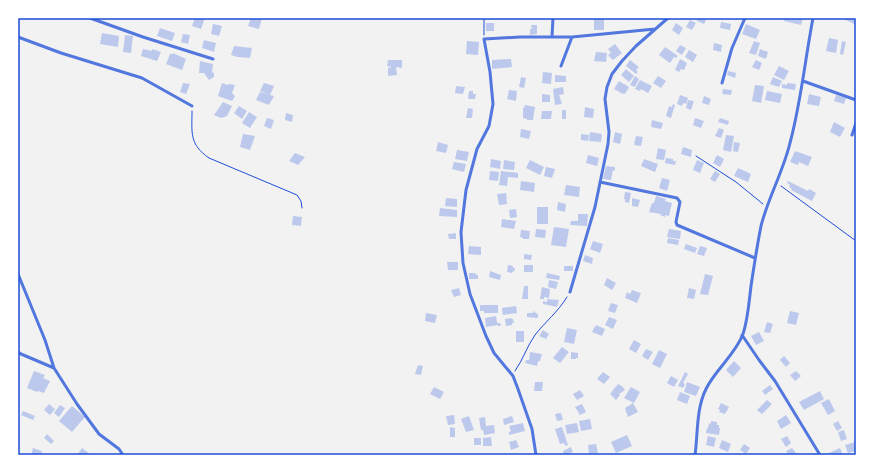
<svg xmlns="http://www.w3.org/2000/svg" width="874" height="473" font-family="Roboto,sans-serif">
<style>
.building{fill:#bdc9ec}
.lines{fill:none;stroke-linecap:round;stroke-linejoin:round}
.path{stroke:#1d4ed8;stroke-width:1}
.minor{stroke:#5277de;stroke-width:3}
.neatline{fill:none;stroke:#1d4ed8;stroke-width:1.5}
</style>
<rect width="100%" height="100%" fill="#f2f2f2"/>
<path class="building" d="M195 18H205L201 29 192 26Z
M251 18H262L259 29 248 26Z
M594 18H604V30H594Z
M698 18H707L704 24 697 21Z
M784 18H803L801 25 784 21Z
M842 18H856V20L854 24Z
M690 20 696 23 692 30 686 27Z
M721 22 731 24 730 30 720 28Z
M486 23H494V31H486Z
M676 23 683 28 679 35 672 30Z
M213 24 222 26 219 36 211 34Z
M746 24 760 30 756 39 742 34Z
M531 25H537V34L530 35V29H532Z
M160 28 175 33 172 41 157 36Z
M102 33 119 36 118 47 100 44Z
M183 34 190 35 188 44 181 42Z
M125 35 133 36 131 53 123 52Z
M829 38 838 40 836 53 826 51Z
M204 40 216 43 214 52 202 48Z
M467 41 479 42 478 55 466 54Z
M754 41 760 43 756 55 749 53Z
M842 41 846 42 843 55 840 54Z
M714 43 722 45 721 52 713 50Z
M615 44 622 53 613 60 608 55 611 53 608 49Z
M680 45 686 48 682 55 676 51Z
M234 46 252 48 250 58 238 57 231 55Z
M665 47 678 56 676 58 674 57 670 63 659 55Z
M143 49 152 51V49L161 52 157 61 141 56Z
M760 49 768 52 766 59 758 56Z
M689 50 697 55 693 62 685 57Z
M596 52 607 53 606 62 594 61Z
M173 53 186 59 182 70 166 64 170 54H173Z
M511 59 512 67 492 69V60Z
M680 59 687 63 684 70 681 69 679 72 675 70Z
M388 60H402V68L396 67 397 75 388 76V68L392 67 387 66Z
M630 60 639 67 636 70 638 72 636 74 626 66Z
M756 60 762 63 759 70 752 67Z
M200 61 213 64 212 72 214 73V77L209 80 204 73H199Z
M779 66 789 71 784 80 774 75Z
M626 69 634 76 629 82 621 75Z
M728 71 736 73 735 78 727 75Z
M543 72 552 73 551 84 542 83Z
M555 75 566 76V82H555Z
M635 76 639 79 635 87 630 85Z
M658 76 666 81 661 88 653 83Z
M521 77 526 78 524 88 519 87Z
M773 77 782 81 779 87 770 84Z
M640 80 652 86 648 93 641 89 640 91 635 89Z
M619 81 629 87 625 94 624 93 623 94 614 89Z
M183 83 190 84 186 94 180 92Z
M222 83 228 85 229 84 235 85 232 93 235 96 232 101 218 96Z
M264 83 274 86 270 95 274 96 269 105 256 100 260 92 268 94 260 91Z
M787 83 796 84 795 90 782 88V84L787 85Z
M755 85 764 86 761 103 752 101Z
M456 86 465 87 463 94 455 93Z
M563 87 564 94 559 95 562 104 555 105 553 89Z
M723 89 732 90 731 95 722 94Z
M509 90 517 91 516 101 507 99Z
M469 91H473V94H476L475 99H468Z
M767 91 782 94 780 103 765 100Z
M542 94 550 95V102H542Z
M809 94 821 97 819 106 807 104Z
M680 95 688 98 686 104 683 103 682 106 677 104Z
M836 95 846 98 844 104 834 101Z
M704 96 711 99 709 105 702 103Z
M688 100 694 101 691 110 686 108Z
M223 102 232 106 227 116 221 118 214 115Z
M673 104 675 105 671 118 666 116 669 106 672 107Z
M525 105 535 107 533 120H527V119L523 118V108H524Z
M239 106 247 111 242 119 234 113Z
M585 107 594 109 593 118 584 117Z
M468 108 473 109 472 118H466Z
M562 110H566V119H562Z
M542 111H552L551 119H541Z
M249 112 257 117 250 128 242 123Z
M286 113 293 115 292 122 285 120Z
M267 118 274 120 271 129 264 126Z
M695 118 704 121 701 128 693 125Z
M720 118 729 121 728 125 718 122Z
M652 120 663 123 661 129 651 127Z
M834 122 845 128 840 137 830 132Z
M719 128 724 130 721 138 715 136Z
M521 129 531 131 529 139 520 137Z
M590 132 602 134 601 142 589 141Z
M615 132 622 134 620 144 613 142Z
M243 134 255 136 250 150 240 147Z
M581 134 589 135 588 141 581 140Z
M726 135 734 136 731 152 723 150Z
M636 136 643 137 641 146 634 145Z
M438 142 448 145 446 153 436 151Z
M734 142 740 143 738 152 733 151Z
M683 147 692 150 691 157 681 154Z
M658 148 666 150 664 160 656 159Z
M457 150 469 152 467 161 455 159Z
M795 151 812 157 808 166 799 162 798 165 790 162Z
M295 153 305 157 298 165 289 161Z
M588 155 599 158 597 166 586 163Z
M717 155 724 159 720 167 713 163Z
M666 158 673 159V161H676L675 165 665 163Z
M491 159 501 161 500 169 490 167Z
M644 159 658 164 655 172 641 166Z
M504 160 515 162 514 170 503 169Z
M530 160 544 167 540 175 526 168Z
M697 160 704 163 700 173 693 170Z
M454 162 466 164 464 172 452 169Z
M606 166 615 167V171L613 170 611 180 603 179Z
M546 167 555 169 552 178 544 176Z
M738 168 751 174 748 182 734 176Z
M490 171 499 172 498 181 489 180Z
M501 171 518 173V178L508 177 507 186 499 185Z
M715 171 720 174 715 182 710 179Z
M662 178 670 180 667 191 659 188Z
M521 181 535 183 534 192 520 190Z
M788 181 808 191 809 189 816 193 812 201 791 190 792 189 789 187 790 185 787 183Z
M566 185 580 187 579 197 564 195Z
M625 192 631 193 629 203 625 202V199H624Z
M506 193 507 204 499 205 497 194Z
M656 196 666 199 665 201 672 203 669 216 665 215V217L660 215 661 214 649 212 652 203H654Z
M446 198 457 199V207L445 206Z
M632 198 640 200 638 207 632 206Z
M558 202 566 204 565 212 557 210Z
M537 207H548V224H537Z
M440 208 457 210V217L439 216Z
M516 209 517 217 510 218 509 210Z
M578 214H588L587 226 570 225 571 221H578Z
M293 216 302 217 301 226 292 225Z
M502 219 516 221 514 229 501 227Z
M554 227 569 229 566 247 551 245Z
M536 229 546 230 545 238 535 237Z
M669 229 681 231 680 239 667 237Z
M521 230 530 231 529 239H523V238L520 237Z
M456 233V239H449L448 234Z
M668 238 679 240 678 245 667 243Z
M593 241 603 244 600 253 590 249Z
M686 244 697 248 695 253 684 249Z
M469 246 481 247V255L468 254Z
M700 246 707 248 704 256 697 254Z
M524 254 532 255 531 260 524 259Z
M585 255 593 258 592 264 583 261Z
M447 262H458V270H448Z
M508 265 513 266V268H515L514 272 513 271 512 273 507 272Z
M524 265H533V272H524Z
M564 266H573V271H564Z
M490 271 501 275 500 280 489 277Z
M469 273H476L475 274 478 275V279H469Z
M547 273 560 276 559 280 546 278Z
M705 274 713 276 708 295 700 294Z
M607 278 616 283 612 290 604 285Z
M549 280 558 282 556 289 548 287Z
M524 286H528V299H522Z
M542 287 550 289 549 298 544 297V299H540Z
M459 288 461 295 454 297 451 290Z
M689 288 696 290 694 299 687 298Z
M632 290 641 293 637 303 625 298 627 292 630 294Z
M547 299 559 300 557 307 543 304V301L547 302Z
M611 303 618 305 615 313 608 311Z
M480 305H498V313H484V311H480Z
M516 306 517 313 503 315 502 308Z
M533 311 538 314V318L527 317V313H533Z
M790 311 799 313 796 325 787 323Z
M426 313 437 315 435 323 425 321Z
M496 316 497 323H500L501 326H498V325L486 327 485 318Z
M609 317 617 320 613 329 605 325Z
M511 318 512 319H513L514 323H512V325L506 326 505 319Z
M767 322 773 324 770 333 764 332Z
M596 325 605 329 602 336 592 332 595 326 596 327Z
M567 328 577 330 574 344 564 342Z
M543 330 549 334 546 339 539 336Z
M516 331H524V342H516Z
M759 332 764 341 756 345 751 336Z
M634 340 641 344 636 353 629 349Z
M562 347 569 352 560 363 553 358Z
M646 349 653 352 648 360 642 356Z
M659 350 667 354 660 368 652 364Z
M530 352 542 354 540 361H538L537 366 525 363 526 360H529Z
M571 352 578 353V358H576V359H571Z
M784 356 790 363 786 367 780 360Z
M734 361 741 368 733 377 726 370Z
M418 365 423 366 421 375 415 374Z
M34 371 45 375 43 378 50 381 44 393 38 391 37 392 27 388Z
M796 371 801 376 795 381 790 375Z
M603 372 610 377 604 384 597 379Z
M685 372 688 374 683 383 685 384 683 388 678 386Z
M671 376 678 380 674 387 667 383Z
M535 382H543L542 391H534Z
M687 382 700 387 696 396 684 392Z
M618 384 622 386 625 390 619 394 620 395 616 400 610 394Z
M770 385 773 389 765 395 762 391Z
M434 387 444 392 440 399 430 394Z
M631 387 640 392 634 403 624 398Z
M580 390 584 396 577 400 573 394Z
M820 391 824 399 804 410 799 402Z
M680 392 690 396 687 404 677 400Z
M829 399 835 411 828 415 821 403Z
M767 400 772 404 762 414 757 410Z
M633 403 638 412 628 417 625 408Z
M721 403 729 407 725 414 719 412 720 410 718 409Z
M49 404 55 409 50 415 44 410Z
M582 404 586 412 580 415 575 407Z
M60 405 65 408 59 417 54 413Z
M72 406 85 417 72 432 59 421Z
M23 411 35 416 33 420 21 415Z
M561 413 563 420 557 421 555 414Z
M454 415 455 424 448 425 446 416Z
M786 415 791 423 781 429 777 421Z
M469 416 474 430 466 432 461 419Z
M512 416 514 422 504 425 503 419Z
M485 417 486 426 494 425 495 433 484 435 483 430H481L479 418Z
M590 419 592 429 581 431 579 421Z
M711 421 717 422V425H719V428H720L719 435 706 433 707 428H708L709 423 711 424Z
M838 421 842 428 837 431 833 424Z
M523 423 525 431 509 435V432L511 431 509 426Z
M577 423 579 432 567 434 565 425Z
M450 427 455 428V437H450Z
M562 427 568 445 565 446 564 443 560 444 555 429Z
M844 430 847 439 841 441 838 432Z
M47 434 54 441 51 444 44 438Z
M627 435 632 446 616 453 611 442Z
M708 436 716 438 714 447 706 445Z
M787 436 791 443 786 447 781 439Z
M491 437 492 446H483V438Z
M474 438H481V445H474Z
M516 440 519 447 511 450 509 442Z
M722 440 731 444 728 452 719 448Z
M855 442 856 451 848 453 845 445Z
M596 444 598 453 589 454 588 445Z
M744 444 750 448 746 454 740 450Z
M571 447 573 452 564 455 563 451Z
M33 448 42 451 41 455H31Z
M82 448 91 455H79L78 454Z
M792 448 796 453 792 455H789L786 451Z
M840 448 843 455H828L827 454Z"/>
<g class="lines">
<path class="path" d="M484 35V18
M192 111C192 133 189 144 209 158L297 195 301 201 302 208
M696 156 736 182 763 204
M781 186 856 241
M515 371C523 360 527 346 535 335 545 322 558 312 567 297"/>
<path class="minor" d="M90 18 143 37 213 59
M18 37 61 53 142 78 192 106
M552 37 553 18
M561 66 572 37
M803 81 856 100
M722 83 732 48 745 18
M852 135 856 123
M600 182 677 198 680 202 676 222 677 225 755 258
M18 274 45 340 54 368
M570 292 595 207 608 144 609 132 605 99 607 87 612 74 622 61 636 46 668 18
M742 335 759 360 775 381 820 455
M18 352 21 354 54 368 77 404 99 434 119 449 123 455
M536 455 532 429 518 389 513 376 494 353 486 336 470 294 463 263 461 232 466 190 477 149 489 126 493 104 490 72 484 39 520 37H572L655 29
M695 455C698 434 696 409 706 389 715 370 735 355 743 334 748 319 749 302 751 286 754 266 757 246 761 226 768 198 783 172 790 143 801 102 805 60 813 18"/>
</g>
<rect width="874" height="473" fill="none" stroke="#ffffff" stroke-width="38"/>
<rect x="19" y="19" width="836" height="435" class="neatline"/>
</svg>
